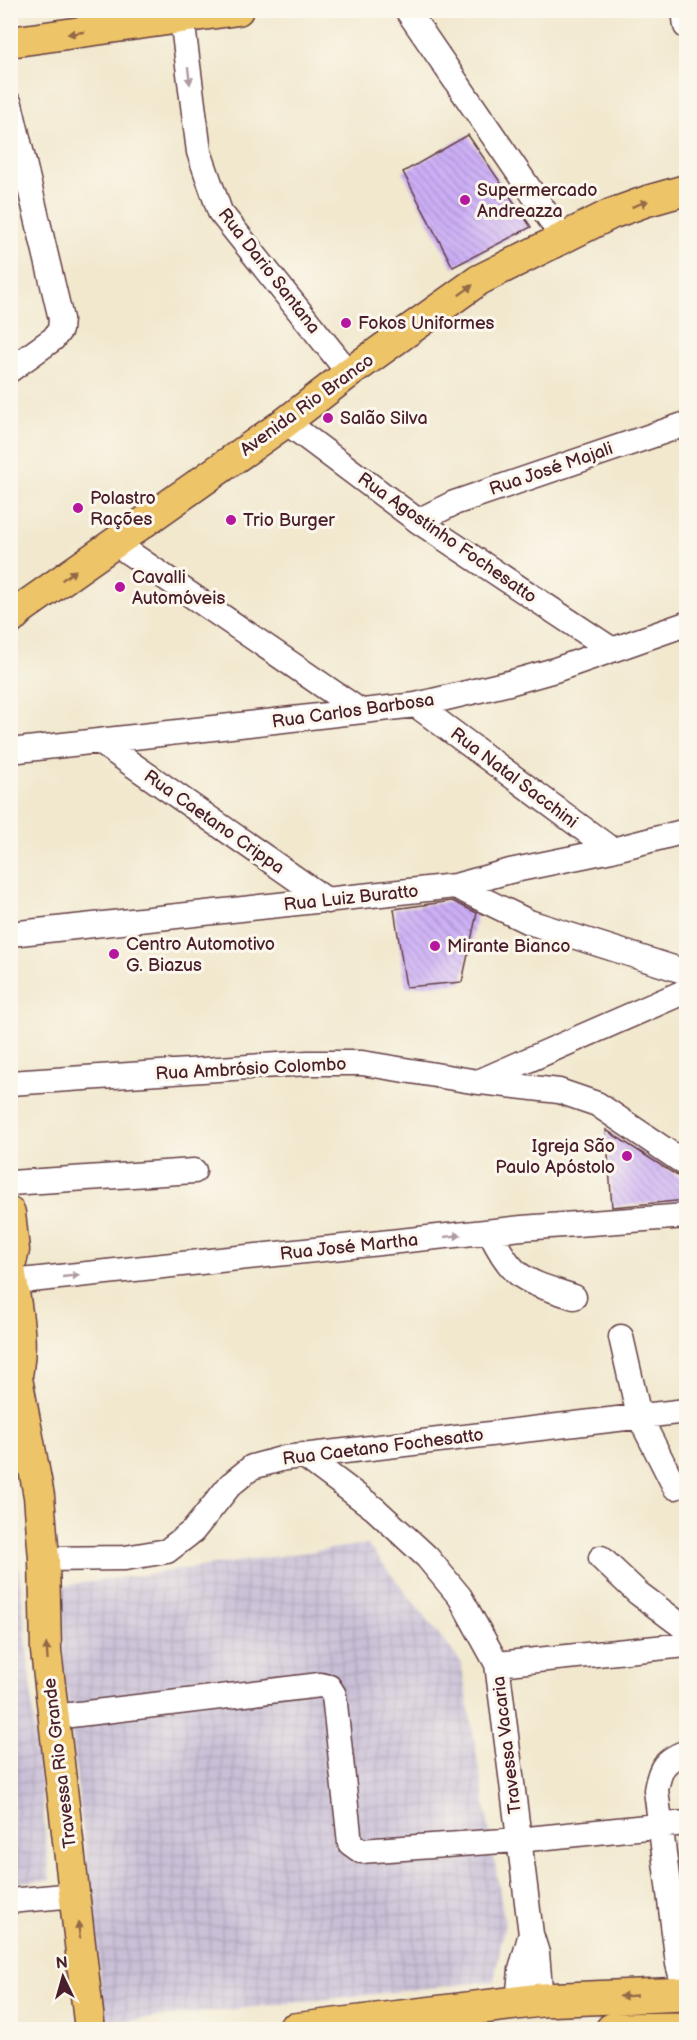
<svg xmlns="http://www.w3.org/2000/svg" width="697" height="2040" font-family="'Balsamiq Sans',sans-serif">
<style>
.industrial{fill:url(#industrial-grid)}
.building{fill:url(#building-back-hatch)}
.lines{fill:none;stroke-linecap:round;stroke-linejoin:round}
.minor-casing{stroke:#633d43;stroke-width:27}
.major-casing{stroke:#633d43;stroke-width:33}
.highway-casing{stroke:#633d43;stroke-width:36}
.minor{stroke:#fff;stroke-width:24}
.major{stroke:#eec469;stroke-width:30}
.highway{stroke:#eec469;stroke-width:33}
.oneway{fill:#946947}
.oneway2{fill:#ae9aa0}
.poi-dot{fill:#b5179e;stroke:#fbf7ec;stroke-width:2}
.labels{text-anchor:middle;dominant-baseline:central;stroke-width:6;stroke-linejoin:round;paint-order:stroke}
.poi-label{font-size:18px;fill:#4a1f2b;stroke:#fbf7ec;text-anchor:start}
.street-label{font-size:18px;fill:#4a1f2b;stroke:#fbf7ec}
</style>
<defs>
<pattern id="industrial-grid" width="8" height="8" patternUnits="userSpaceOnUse" patternTransform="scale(1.5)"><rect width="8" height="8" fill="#c9bfd7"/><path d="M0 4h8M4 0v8" fill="none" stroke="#aea4b9"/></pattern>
<pattern id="building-back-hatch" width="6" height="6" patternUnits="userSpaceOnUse" patternTransform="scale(1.5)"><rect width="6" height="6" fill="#ccaff7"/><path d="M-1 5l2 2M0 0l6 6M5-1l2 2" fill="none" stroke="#a88ec8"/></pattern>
</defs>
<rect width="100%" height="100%" fill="#fbf7ec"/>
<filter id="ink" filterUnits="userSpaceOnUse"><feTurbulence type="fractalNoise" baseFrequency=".0167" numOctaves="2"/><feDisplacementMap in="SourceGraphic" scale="12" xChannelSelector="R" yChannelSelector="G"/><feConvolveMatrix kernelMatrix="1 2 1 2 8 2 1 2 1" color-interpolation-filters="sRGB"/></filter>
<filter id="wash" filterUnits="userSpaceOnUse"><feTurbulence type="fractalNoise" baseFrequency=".008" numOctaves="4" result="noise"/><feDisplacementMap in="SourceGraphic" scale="24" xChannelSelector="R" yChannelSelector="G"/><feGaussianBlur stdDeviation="1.35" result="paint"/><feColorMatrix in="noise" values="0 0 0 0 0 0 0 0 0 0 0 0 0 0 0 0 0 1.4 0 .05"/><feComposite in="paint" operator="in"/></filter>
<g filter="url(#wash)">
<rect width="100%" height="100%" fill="#f1e8ce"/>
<path class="industrial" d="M10 1509 14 1518 50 1880 11 1883Z
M367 1544 461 1662 505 1923 494 1981 106 2023 54 1587Z"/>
<g id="blocks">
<path class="building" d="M468 135 531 227 453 267 403 172Z
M452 901 477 913 462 982 406 987 394 909Z
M606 1130 687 1182V1200L612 1207Z"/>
</g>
</g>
<g filter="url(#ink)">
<use href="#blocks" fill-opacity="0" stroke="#633d43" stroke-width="1.5"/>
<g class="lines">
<g class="minor-casing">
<path id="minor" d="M407 10 563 238
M684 10 686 26
M182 18 199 152 220 212 349 373
M10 104 61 319 60 330 53 339 10 370
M286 422 418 521 611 649
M418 521 454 503 686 424
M115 543 360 711
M416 705 612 850
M100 742 328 901
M10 751 416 705 509 683 555 670 686 624
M455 886 529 922 686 972
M10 934 455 886 510 871 612 850 686 831
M480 1082 559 1091 597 1104 686 1164
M10 1083 308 1063H362L478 1082 686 991
M10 1183 194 1171
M490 1232C513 1281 526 1281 574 1297
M12 1282 522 1228 686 1216
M621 1337 639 1416 675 1487
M303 1455 375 1509 427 1557 460 1597 497 1664 531 1934 537 1953 541 2000
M601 1558 638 1593 686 1629
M44 1559 125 1558 167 1551 193 1531 230 1485 252 1467 285 1458 686 1411
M497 1664 686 1645
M54 1717 320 1685 329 1687 334 1695 350 1843 361 1851 518 1840 686 1823
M10 1901 75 1895
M686 1994 678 1964 656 1790C660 1767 665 1760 686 1752
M518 2002 521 1970 530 1937"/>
</g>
<g class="major-casing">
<path id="major" d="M10 42 238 10
M10 620 21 609 286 422 349 373 479 280 611 214 647 201 686 190
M10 1213 14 1250 10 1267
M10 1268C17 1315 27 1348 12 1395
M17 1378 39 1496 44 1559 46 1651 90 2030"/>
</g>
<g class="highway-casing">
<path id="highway" d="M294 2030 541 2000 686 1994
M612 2030 686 2029"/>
</g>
<use href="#minor" class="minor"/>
<use href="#major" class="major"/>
<use href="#highway" class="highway"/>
</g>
<defs><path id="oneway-solid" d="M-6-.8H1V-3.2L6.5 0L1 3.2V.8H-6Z" transform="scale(1.5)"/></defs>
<g class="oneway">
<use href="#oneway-solid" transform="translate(76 33) rotate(172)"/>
<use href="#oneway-solid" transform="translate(640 204) rotate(-20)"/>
<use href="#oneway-solid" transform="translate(466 290) rotate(-36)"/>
<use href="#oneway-solid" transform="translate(69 575) rotate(-35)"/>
<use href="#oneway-solid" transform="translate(47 1652) rotate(-94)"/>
<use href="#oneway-solid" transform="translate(79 1930) rotate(-96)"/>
<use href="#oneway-solid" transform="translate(628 1996) rotate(177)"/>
</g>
<g class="oneway2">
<use href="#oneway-solid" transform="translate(189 76) rotate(83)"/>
<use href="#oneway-solid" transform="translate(453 1236) rotate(-6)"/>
<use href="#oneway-solid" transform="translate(71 1276) rotate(-6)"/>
</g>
</g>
<g class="poi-dot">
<circle cx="465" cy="200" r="6"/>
<circle cx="346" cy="323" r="6"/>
<circle cx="328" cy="418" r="6"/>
<circle cx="78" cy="508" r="6"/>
<circle cx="231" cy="520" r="6"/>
<circle cx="120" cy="587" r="6"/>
<circle cx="435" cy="946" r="6"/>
<circle cx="114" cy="954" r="6"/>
<circle cx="627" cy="1156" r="6"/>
</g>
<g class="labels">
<g class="poi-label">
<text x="477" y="190">Supermercado<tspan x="477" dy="21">Andreazza</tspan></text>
<text x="358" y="323">Fokos Uniformes</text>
<text x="340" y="418">Salão Silva</text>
<text x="90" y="498">Polastro<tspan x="90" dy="21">Rações</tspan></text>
<text x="243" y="520">Trio Burger</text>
<text x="132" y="577">Cavalli<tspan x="132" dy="21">Automóveis</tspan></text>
<text x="126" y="944">Centro Automotivo<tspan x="126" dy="21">G. Biazus</tspan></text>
<text x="447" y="946">Mirante Bianco</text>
<text x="615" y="1146" text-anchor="end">Igreja São<tspan x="615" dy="21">Paulo Apóstolo</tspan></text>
</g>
<g class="street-label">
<text transform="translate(269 271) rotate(52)">Rua Dario Santana</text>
<text transform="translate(307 405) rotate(-36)">Avenida Rio Branco</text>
<text transform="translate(551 469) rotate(-19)">Rua José Majali</text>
<text transform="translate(447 538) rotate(35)">Rua Agostinho Fochesatto</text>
<text transform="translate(353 711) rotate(-8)">Rua Carlos Barbosa</text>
<text transform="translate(514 778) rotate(37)">Rua Natal Sacchini</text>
<text transform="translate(214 822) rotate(35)">Rua Caetano Crippa</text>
<text transform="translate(351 898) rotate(-6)">Rua Luiz Buratto</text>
<text transform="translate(251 1069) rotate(-3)">Rua Ambrósio Colombo</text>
<text transform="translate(349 1247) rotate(-6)">Rua José Martha</text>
<text transform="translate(383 1447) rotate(-7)">Rua Caetano Fochesatto</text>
<text transform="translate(507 1745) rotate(-97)">Travessa Vacaria</text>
<text transform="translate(60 1763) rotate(-97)">Travessa Rio Grande</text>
</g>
</g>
<rect width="697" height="2040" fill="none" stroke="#fbf7ec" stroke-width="36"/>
<g transform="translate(63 1977) rotate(355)" stroke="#fbf7ec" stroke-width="4.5" paint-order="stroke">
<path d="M0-4.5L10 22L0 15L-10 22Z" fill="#4a1f2b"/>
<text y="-9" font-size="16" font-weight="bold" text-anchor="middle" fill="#4a1f2b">N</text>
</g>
</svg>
